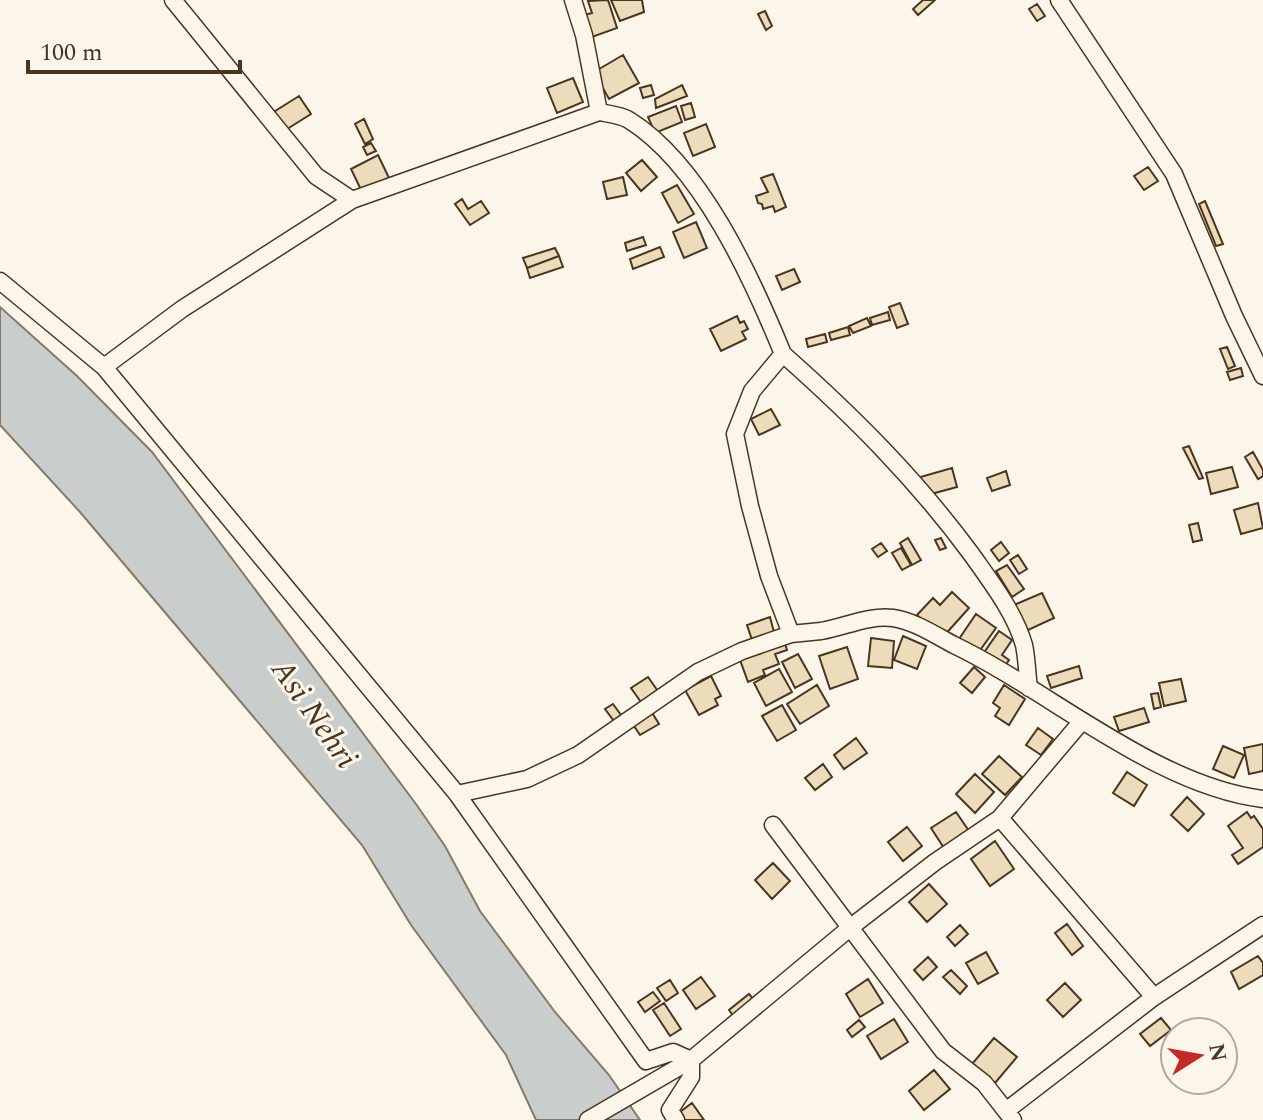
<svg xmlns="http://www.w3.org/2000/svg" width="1263" height="1120" font-family="Spectral,serif">
<style>
.water{fill:#c9cecd;stroke:#887966;stroke-width:2}
.building{fill:#ecdcbc;stroke:#4a3520;stroke-width:2}
.lines{fill:none;stroke-linecap:round;stroke-linejoin:round}
.minor-casing{stroke:#4a3520;stroke-width:19}
.minor{stroke:#fbf6e9;stroke-width:16}
.labels{text-anchor:middle;dominant-baseline:central;stroke-width:6;stroke-linejoin:round;paint-order:stroke}
.water-label{font-size:32px;font-style:italic;fill:#4a3520;stroke:#fbf6e9}
</style>
<rect width="100%" height="100%" fill="#fbf6e9"/>
<path class="water" d="M0 307 77 376 152 452 416 804 445 846 480 911 555 1012 609 1075 640 1120H536L506 1055 411 925 362 845 80 512 0 425Z"/>
<path class="building" d="M608 0 617 28 592 37 584 15 592 13 588 1Z
M611 0H642L644 12 620 21Z
M923 0H935L918 15 913 9Z
M1037 4 1045 16 1037 21 1029 9Z
M765 11 772 26 766 30 758 14Z
M623 55 639 83 609 99 594 72Z
M573 78 583 102 557 113 547 88Z
M651 85 654 95 643 98 640 88Z
M682 85 687 96 656 108 655 99Z
M299 96 311 114 284 131 272 113Z
M691 103 695 117 685 120 681 106Z
M676 106 682 122 655 133 648 117Z
M364 119 373 139 365 144 355 124Z
M706 124 715 147 693 156 684 133Z
M371 143 376 151 367 155 363 147Z
M378 155 390 180 363 194 351 169Z
M642 160 657 177 641 191 626 173Z
M1148 167 1158 181 1144 190 1134 176Z
M773 174 786 207 775 212 773 206 763 209 762 204 758 203 756 196 768 192 761 178Z
M623 177 627 195 607 199 603 182Z
M677 185 694 214 678 223 662 193Z
M462 199 468 209 481 201 489 213 470 225 455 204Z
M1205 201 1223 244 1216 246 1199 204Z
M696 222 707 248 684 258 673 232Z
M643 237 646 245 627 251 625 243Z
M660 247 664 257 633 269 630 259Z
M555 248 559 256 527 268 523 258Z
M559 256 563 267 530 278 527 268Z
M794 269 800 282 782 290 776 276Z
M900 303 908 324 897 328 889 307Z
M888 312 890 320 872 325 870 318Z
M737 316 740 323 744 321 748 329 742 332 746 339 721 351 710 329Z
M867 318 871 326 853 333 849 326Z
M848 327 850 335 831 340 829 333Z
M825 334 827 342 808 347 806 339Z
M1227 347 1235 366 1228 369 1220 349Z
M1241 368 1243 376 1230 380 1227 372Z
M771 409 780 425 759 435 751 419Z
M1189 446 1203 478 1199 479 1183 448Z
M1253 452 1263 470V476L1258 479 1245 457Z
M1232 467 1238 487 1211 494 1206 473Z
M952 468 957 487 931 494 917 478Z
M1006 471 1010 485 992 491 987 478Z
M1258 503 1263 528 1241 534 1234 510Z
M1198 523 1202 540 1193 542 1189 525Z
M908 538 921 560 912 565 900 543Z
M941 538 946 548 940 550 935 540Z
M1001 542 1009 553 999 561 991 550Z
M881 543 887 551 878 557 872 549Z
M901 548 911 565 902 570 892 553Z
M1018 555 1027 569 1019 574 1010 560Z
M1007 565 1024 589 1012 597 996 571Z
M952 592 969 608 942 638 917 615 933 598 940 605Z
M1042 593 1054 618 1026 631 1014 605Z
M976 614 996 628 978 653 959 639Z
M770 617 775 636 753 643 747 625Z
M999 631 1012 640 1002 655 1009 660 1003 669 983 654Z
M903 636 926 646 917 669 894 660Z
M871 638 894 641 892 668 868 666Z
M784 640 787 650 775 654 779 664 763 670 765 675 748 682 739 657Z
M847 647 858 679 830 689 819 656Z
M798 654 812 679 795 688 782 662Z
M1079 666 1082 678 1051 688 1047 676Z
M974 667 985 677 972 693 960 683Z
M779 669 792 692 766 706 754 683Z
M711 676 721 696 715 699 718 705 699 715 685 690Z
M648 677 660 694 643 705 631 688Z
M1181 679 1186 701 1164 706 1159 683Z
M817 685 829 706 800 724 787 704Z
M1004 685 1025 699 1009 725 995 716 1000 708 993 703Z
M1158 693 1161 707 1154 709 1151 694Z
M613 704 621 715 614 721 605 709Z
M782 705 796 730 777 741 762 716Z
M1144 708 1149 722 1119 731 1114 717Z
M651 711 659 724 640 735 632 723Z
M1038 728 1053 739 1041 755 1026 745Z
M856 738 867 753 844 769 834 755Z
M1263 744V771L1249 774 1244 748Z
M1223 746 1244 755 1234 778 1213 769Z
M999 756 1022 777 1005 795 982 774Z
M823 764 832 777 815 790 805 778Z
M1127 772 1147 785 1134 806 1113 793Z
M975 774 994 792 975 813 956 794Z
M1187 797 1204 814 1188 831 1171 815Z
M956 812 969 831 944 848 931 828Z
M1247 812 1251 818 1254 816 1263 829V847L1238 864 1232 855 1243 848 1228 826Z
M907 827 922 846 903 861 888 842Z
M995 841 1014 869 990 886 971 859Z
M773 863 790 881 772 899 755 880Z
M929 884 947 904 927 922 909 902Z
M1067 924 1083 946 1072 955 1055 933Z
M960 925 968 934 955 946 947 937Z
M986 952 998 973 978 984 966 963Z
M1258 956 1263 963V975L1239 989 1231 972Z
M928 957 937 967 923 980 914 970Z
M951 970 967 986 960 994 943 977Z
M701 977 715 996 696 1009 683 990Z
M868 979 883 1003 860 1017 846 994Z
M670 980 678 993 666 1001 657 988Z
M1065 983 1081 1000 1063 1017 1047 1000Z
M653 992 660 1001 645 1012 638 1002Z
M749 994 755 1001 734 1017 729 1010Z
M664 1003 681 1029 670 1036 653 1010Z
M1161 1018 1171 1030 1150 1046 1140 1034Z
M894 1019 908 1042 881 1059 867 1036Z
M859 1020 865 1027 852 1037 847 1030Z
M994 1038 1017 1057 995 1083 972 1064Z
M934 1070 950 1089 924 1110 909 1091Z
M692 1103 704 1120H685L680 1112Z"/>
<g class="lines">
<g class="minor-casing">
<path id="minor" d="M173 0 316 176 352 200 599 112C609 114 621 115 629 120 701 165 752 278 783 354L752 391 735 434 750 506 769 576 791 634C801 633 811 632 821 631 845 627 868 615 893 618 914 621 935 635 954 645 1050 691 1156 786 1263 799
M573 0 584 35 599 112
M1059 0 1174 174 1234 316 1263 376
M0 281 104 367 457 794 646 1061 673 1052 691 1060V1077L670 1110 676 1120
M783 354C854 417 916 479 972 555 991 582 1015 613 1024 645 1027 659 1027 674 1029 688
M104 367 182 309 352 200
M457 794 527 779 578 755 698 672 742 651 791 634
M1000 818 1154 997
M773 825 943 1051 984 1083 1013 1120
M1007 1110 1154 997 1263 925
M588 1120 691 1060 851 927 935 862 1000 818 1082 721"/>
</g>
<use href="#minor" class="minor"/>
</g>
<g class="labels">
<g class="water-label">
<text transform="translate(314 714) rotate(55)">Asi Nehri</text>
</g>
</g>
<g transform="translate(1199 1056) rotate(79)"><circle r="38" fill="#fbf6e9" stroke="#b4a999" stroke-width="2"/>
<path d="M0-6L14 30L0 20L-14 30Z" fill="#c62828"/>
<text y="-12" font-size="22" font-weight="bold" text-anchor="middle" fill="#4a3520">N</text>
</g>
<path d="M28 60v12h212v-12" fill="none" stroke="#4a3520" stroke-width="4"/>
<text x="40" y="60" font-size="24" fill="#4a3520" stroke="#fbf6e9" stroke-width="6" paint-order="stroke">100 m</text>
</svg>
